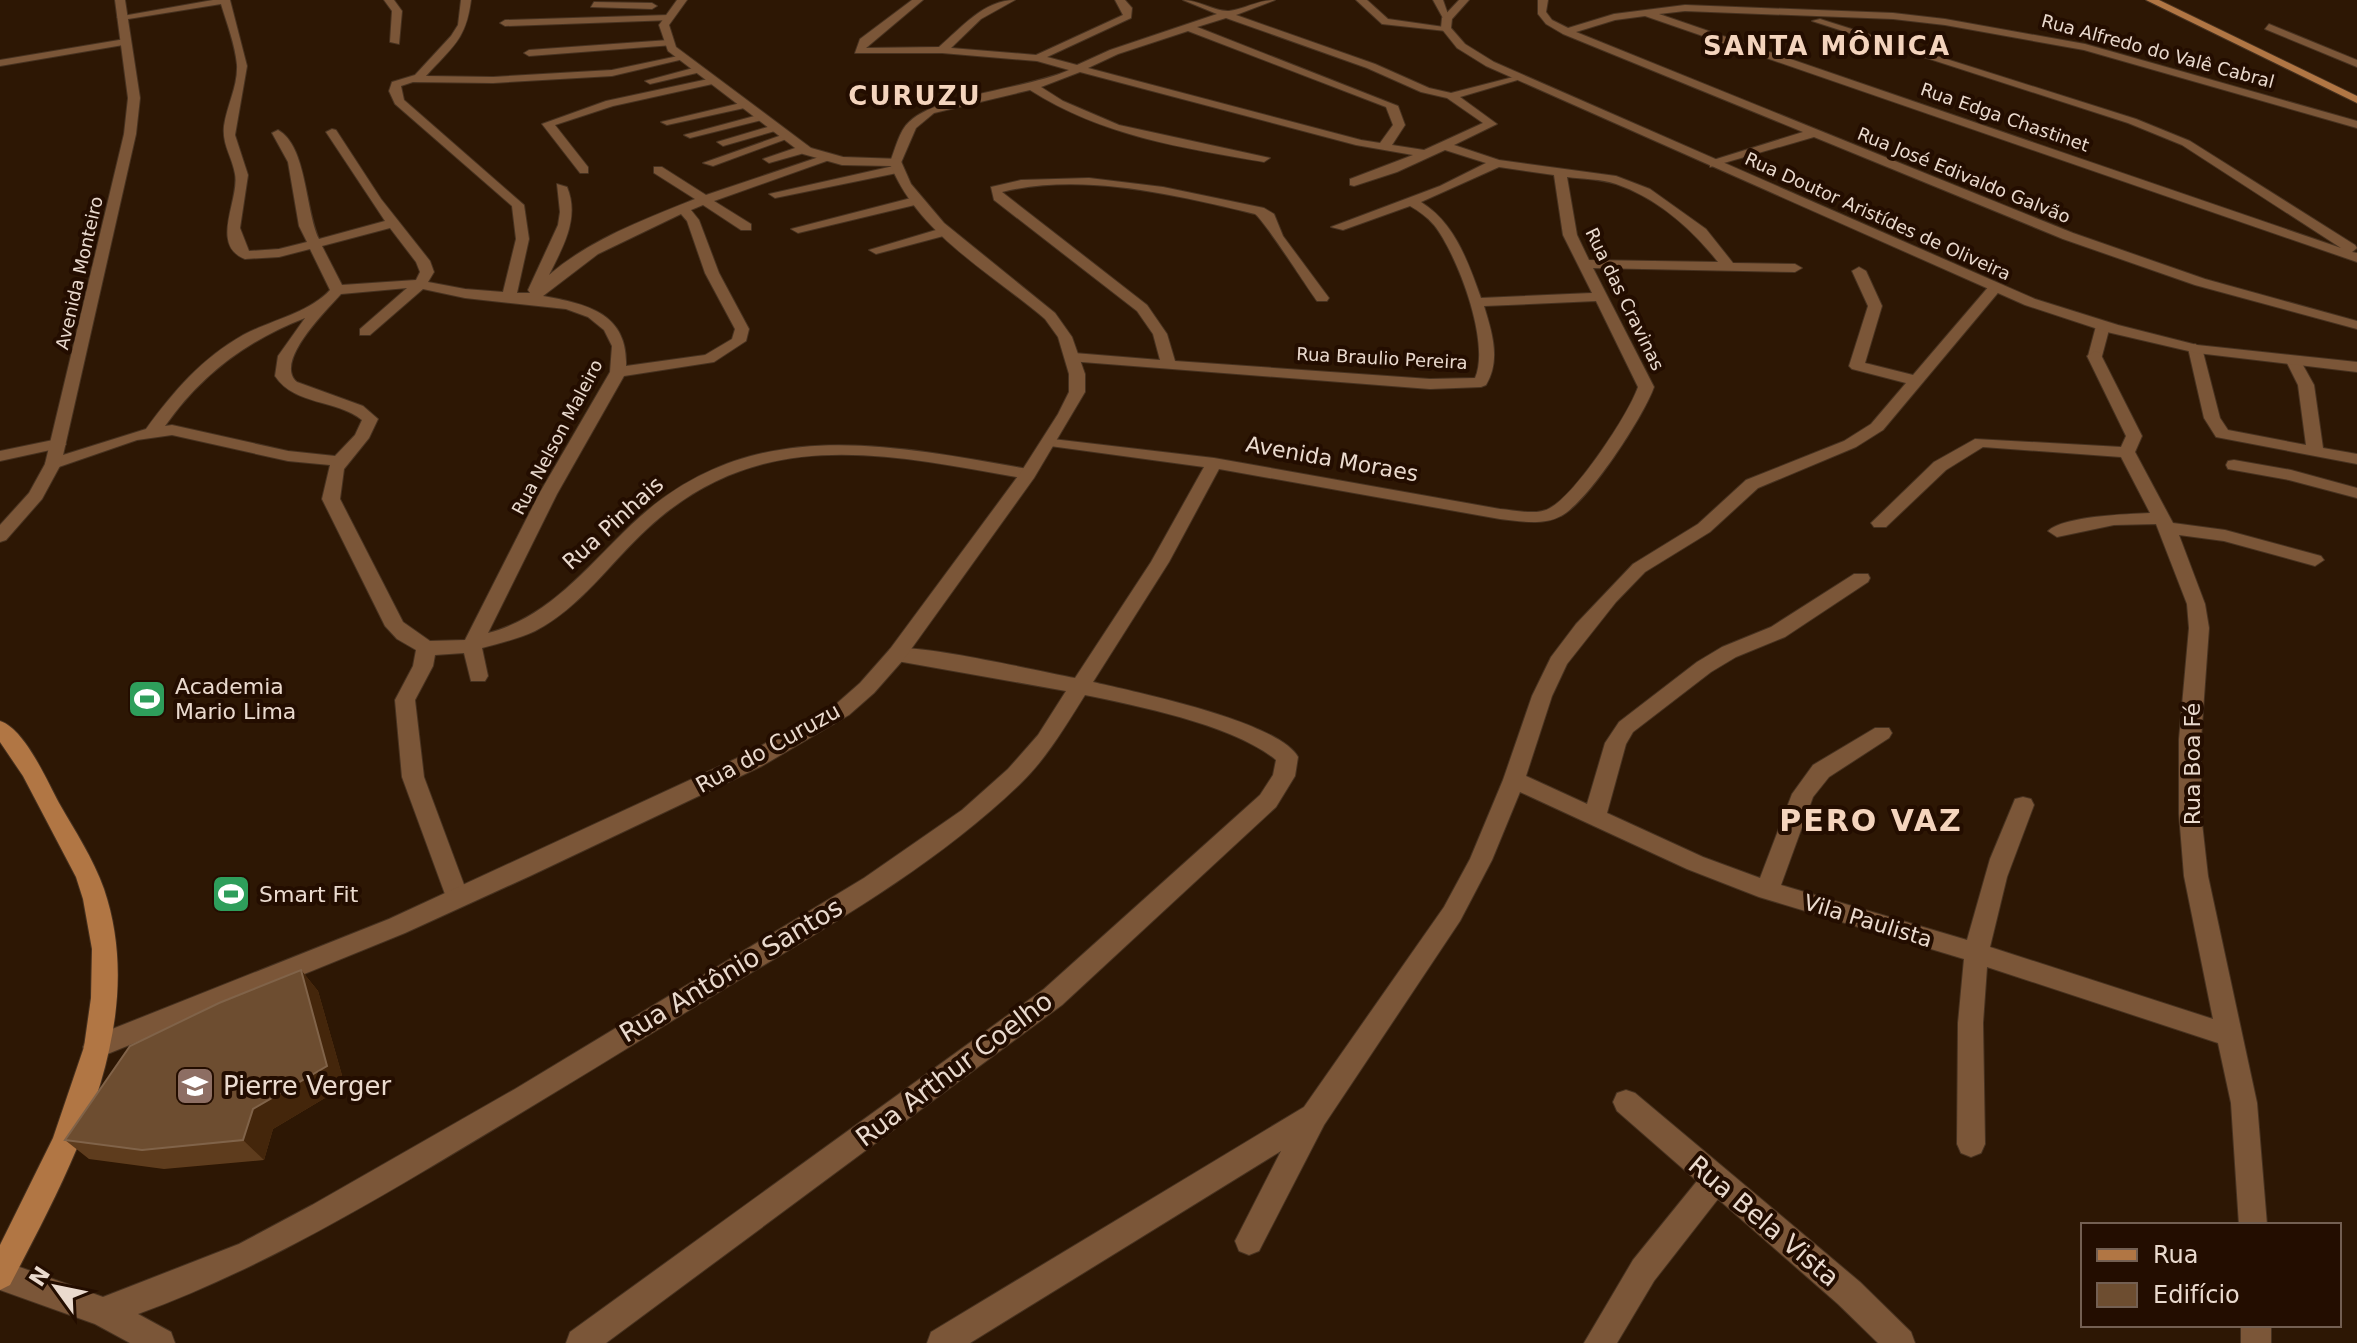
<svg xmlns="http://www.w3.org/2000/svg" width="2357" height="1343" font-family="'DejaVu Sans',sans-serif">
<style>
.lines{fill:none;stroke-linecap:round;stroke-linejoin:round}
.pedestrian-casing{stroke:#473220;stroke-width:2}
.minor-casing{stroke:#473220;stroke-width:2}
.tertiary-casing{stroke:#473220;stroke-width:2}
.secondary-casing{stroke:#473220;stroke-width:2}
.pedestrian{fill:#7b5638;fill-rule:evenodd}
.minor{fill:#7b5638;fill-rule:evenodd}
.tertiary{fill:#7b5638;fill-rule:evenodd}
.secondary{fill:#b17644;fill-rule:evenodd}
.wall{fill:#5e3c1d}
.shaded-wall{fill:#44260b}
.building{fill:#6d4d30;stroke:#806349;stroke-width:2}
.labels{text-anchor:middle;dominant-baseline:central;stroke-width:8;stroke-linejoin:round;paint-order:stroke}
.far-street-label{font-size:18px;fill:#eadace;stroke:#230d00}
.street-label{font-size:22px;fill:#eadace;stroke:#230d00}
.poi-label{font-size:22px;fill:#eadace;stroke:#230d00;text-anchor:start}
.far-district-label{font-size:26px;font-weight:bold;letter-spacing:2px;fill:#f4d4bd;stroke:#230d00}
.near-street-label{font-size:26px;fill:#eadace;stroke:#230d00}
.near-poi-label{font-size:26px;fill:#eadace;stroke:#230d00;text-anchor:start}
.district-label{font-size:30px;font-weight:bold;letter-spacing:2px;fill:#f4d4bd;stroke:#230d00}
</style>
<rect width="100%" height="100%" fill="#2d1704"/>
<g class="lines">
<g class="pedestrian-casing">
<path id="pedestrian" d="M2103 322 2110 326 2102 356 2100 359H2090L2088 356 2096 326Z"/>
</g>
<g class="minor-casing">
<path id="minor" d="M213 0H230L247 66 235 135 248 175 240 228 249 251 279 249 307 242 299 226 288 162 272 133 278 130C307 146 305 210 319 239L385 221 326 132 332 129 336 130 381 199 430 261 434 272 428 282 465 289 503 292 516 239 512 206 395 104 389 91 392 82 415 75 451 36 458 25 461 0H471C466 40 452 47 426 76L493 77 612 70 683 55 688 58 612 76 493 83 413 82 401 86 404 100 524 205 529 239 517 293H530L528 290 558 225 560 212 557 184 567 187C580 218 563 247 549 275 589 240 645 219 695 199L654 173V167H662L706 195 825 155 835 158 714 201 751 224V230H741L703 205 691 210 699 220 719 273 749 329 746 341 714 362 624 376 557 494 488 633C549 617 586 568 631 525 748 413 885 444 1028 469L1036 474 1028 479C890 455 762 422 647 529 610 563 580 608 535 631 518 639 500 643 482 648L488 676 485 681H471L464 653 435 655 433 666 415 700 424 777 469 898 465 905 457 908 449 905 402 777 395 700 413 666 416 650 397 639 385 626 322 499 330 465 288 461 172 435 137 440 53 469 45 464 47 460 146 429C173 392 202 358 243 335 271 320 309 313 330 290L310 249 279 257 245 259C209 245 240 199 235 174 232 156 222 145 224 126 227 105 238 86 237 65 235 44 227 24 221 4L122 20 117 17ZM681 214 687 221 705 273 735 329 732 339 705 355 626 366C628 313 587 304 543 296L598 254ZM390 228 416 262 420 272 416 280 342 285 322 246ZM407 288 360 329V335H370L423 289 465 298 566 309 588 317 604 330 612 346 610 372 539 494 465 640 430 641 403 622 340 499 344 469 369 438 378 419 363 406 297 382C273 362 327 310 341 294ZM305 318 278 356 275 376C295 406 336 399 362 420L355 435 335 456 288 451 172 425 165 426C201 375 246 341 305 318Z
M384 0H394L402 11 399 44 390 42 392 11Z
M912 0H923L866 48 939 47C961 28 984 0 1015 0L981 19 951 48 1036 55 1123 15 1115 0H1125L1132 8 1131 18 1047 57 1077 65 1110 50 1217 14 1183 0C1199 0 1215 12 1229 11 1245 9 1258 0 1275 0L1236 15 1375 64 1429 88 1451 93 1521 75V79L1460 97 1497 124 1454 145 1499 160 1616 176 1650 189 1706 229 1733 263 1795 264 1802 268 1795 272 1593 268 1654 387C1644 416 1588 502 1561 516 1543 526 1519 521 1500 519L1219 469 1169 562 1093 682C1135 692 1278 721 1298 757L1295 776 1276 807 1062 1005 606 1343H566L570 1332 1044 989 1260 795 1273 775 1276 760C1234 725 1138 706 1085 695 1066 725 1047 758 1021 783 925 876 801 941 688 1011 600 1065 512 1119 424 1171 331 1226 239 1277 138 1314L171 1332 175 1343H130L95 1324 0 1290V1260L103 1297 239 1244 312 1205 515 1089 864 878 962 810 1008 769 1038 735 1066 691 897 661 887 654 890 649C914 642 1042 672 1075 678L1151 562 1204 467 1050 446 1042 441 1044 438 1214 458 1500 509C1514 510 1537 516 1550 508 1576 494 1628 415 1638 387L1596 301 1484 306C1492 332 1501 360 1486 385L1481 387 1430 389 1069 361 1066 358 1074 353 1160 360 1153 334 1137 311 994 200 991 187 1021 180 1089 178 1163 187 1264 208 1274 214 1283 236 1329 298 1327 301H1317C1306 286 1264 220 1255 214 1175 195 1083 172 1002 192L1147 305 1167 334 1175 361 1430 379 1475 378C1491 343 1457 254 1434 225 1427 217 1419 211 1410 206L1343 230 1331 227 1440 186 1486 163 1445 150 1397 172 1354 186 1350 185V179L1413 155 1356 145 1080 72 1041 87 1063 101 1119 125 1270 158 1264 162C1182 148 1102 136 1030 90L934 113 916 128 900 165H892L890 162C895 150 899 131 909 122 936 95 1027 89 1069 70L1037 61 942 53H855L860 39ZM1226 18 1367 68 1421 92 1447 98 1483 123 1424 150 1392 145 1405 125 1398 106 1197 27ZM1188 31 1386 107 1393 125 1380 143 1361 140 1088 68 1118 54ZM1499 167 1554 175 1563 235 1592 293 1481 298C1468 262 1455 223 1421 202ZM1567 177C1583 179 1601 179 1616 184 1657 198 1692 229 1718 262L1589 260 1577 235Z
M1356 0H1367L1388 19 1451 28 1446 31 1382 24Z
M1433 0H1443L1450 20H1444Z
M1538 0H1548L1546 12 1552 20 1568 28 1614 14 1685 5 1893 13 1945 19 2085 44 2357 121V128L2084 50 1945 25 1893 19 1685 11 1659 14 2341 248 2182 145 2128 123 1812 21 1820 19 2136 119 2190 141 2355 245 2357 248 2352 252 2357 253V262L1645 16 1615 20 1576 32 2073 233 2205 279 2357 321V329L2195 285 2063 239 1814 137 1710 167V161L1803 132 1563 34 1546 24 1538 14Z
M594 2 652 3 657 6 652 9 591 7Z
M669 15 672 20 505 26 500 23 505 20Z
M2269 24 2357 60V67L2265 29Z
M125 39 130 42 129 44 0 66V60Z
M669 40 674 43 673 45 529 56 524 53 529 50Z
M697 67 701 68V72L650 84 645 81Z
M713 78 718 81 717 83 613 106 555 125 588 167V173H580L542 124 606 101Z
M745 102 751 105 749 107 667 125 661 122Z
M762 114 766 115V119L690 138 684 135Z
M771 126 777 129 775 131 723 146 717 142Z
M782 135 792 137 713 166 703 163Z
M804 145 808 146V152L769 163 763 159Z
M898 165 902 166V172L775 198 769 194Z
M915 197 919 198V204L798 233 791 229Z
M946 227 953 231 951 234 876 254 869 250Z
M1859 267 1866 271 1882 306 1865 363 1913 375 1990 285 2002 288 1883 430 1856 447 1758 488 1710 532 1645 572 1616 602 1567 664 1552 696 1526 776 1587 804 1605 743 1619 722 1697 662 1722 647 1771 627 1854 574H1868L1870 578 1868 582 1785 637 1736 657 1711 672 1633 732 1626 744 1607 813 1703 857 1760 878 1792 794 1813 765 1875 728H1889L1892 733 1889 738 1829 777 1813 797 1781 885 1967 940 1990 859 2015 799 2023 797 2031 799 2034 805 2007 877 1990 947 2213 1019 2184 876 2179 814V739L2189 628 2187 604 2156 524 2114 525 2057 537 2048 531C2064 516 2127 514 2150 513L2121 457 1983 447 1946 470 1886 527H1874L1871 523 1934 462 1975 439 2121 447 2126 436 2087 356 2095 351 2100 353 2142 436 2135 452 2173 523 2225 530 2321 556 2324 560 2315 566 2224 541 2179 535 2205 604 2209 628 2201 739V814L2208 876 2257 1103 2267 1225H2239L2231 1103 2218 1043 1987 967 1983 1023 1985 1144 1981 1153 1971 1157 1961 1153 1957 1144 1958 1023 1964 959 1759 897 1687 869 1520 792 1492 860 1460 921 1324 1125 1259 1251 1249 1255 1239 1251 1235 1241 1281 1151 970 1343H927L931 1332 1304 1107 1444 907 1470 859 1503 780 1532 696 1551 657 1576 624 1633 564 1698 524 1746 480 1844 441 1871 424 1906 383 1852 369 1849 366 1868 306 1852 271Z
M2195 344 2202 348 2220 418 2228 430 2306 445 2298 385 2286 361 2294 356 2299 358 2314 385 2323 448 2357 454V464L2216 437 2204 418 2188 348Z
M58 439 66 444 64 447 0 461V451Z
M2234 460 2291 470 2357 488V498L2289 480 2228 469 2226 465 2228 461Z
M1626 1090 1635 1093 1860 1282 1911 1332 1915 1343H1878L1838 1304 1718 1199 1654 1281 1617 1343H1584L1633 1260 1697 1181 1617 1111 1613 1102 1617 1093Z
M2241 1325H2271V1343H2241Z"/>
</g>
<g class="tertiary-casing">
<path id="tertiary" d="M115 0H125L140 98 136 134 61 464 42 499 6 540 0 542V525L29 493 45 464 124 134 128 98Z
M677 0H687L669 25 676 47 811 148 843 157 900 159 911 184 944 223 1055 313 1072 337 1085 374V392L1034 478 904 659 874 693 849 715 762 766 530 876 405 933 105 1055 96 1059 87 1055 83 1047 87 1039 389 919 746 754 835 705 860 683 890 649 1021 472 1058 414 1069 392V374L1058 337 1045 319C991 273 919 234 891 166L842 165 803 154 668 51 659 25Z
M1459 0H1469L1452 19 1451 28 1465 44 1494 62 2035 299 2118 325 2197 345 2357 362V372L2197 353 2107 332 2025 305 1486 66 1457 48 1441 28 1442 18Z"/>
</g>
<g class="secondary-casing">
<path id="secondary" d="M2146 0H2159L2357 96V103Z
M0 721C25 729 47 781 59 803 75 831 93 858 104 889 150 1025 71 1168 10 1285L0 1290V1245L53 1138 84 1047 91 998 92 949 83 899 76 877 23 776 0 742Z"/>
</g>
<use href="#pedestrian" class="pedestrian"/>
<use href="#minor" class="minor"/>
<use href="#tertiary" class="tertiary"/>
<use href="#secondary" class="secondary"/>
</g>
<path class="wall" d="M301 970 318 991 345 1086 273 1129 264 1160 164 1169 89 1159 65 1140Z"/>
<path class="shaded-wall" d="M301 970 318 991 345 1086 273 1129 264 1160 243 1140Z"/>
<path class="building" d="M301 970 327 1066 253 1109 243 1140 142 1150 65 1140 130 1046 219 1003Z"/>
<defs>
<g id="stadium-square" transform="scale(2)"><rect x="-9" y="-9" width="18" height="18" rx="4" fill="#2e9e5b" stroke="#230d00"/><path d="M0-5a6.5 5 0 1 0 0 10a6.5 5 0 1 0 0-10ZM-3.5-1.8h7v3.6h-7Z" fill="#fff"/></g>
<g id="school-square" transform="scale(2)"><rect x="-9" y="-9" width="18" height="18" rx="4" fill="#8d6e63" stroke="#230d00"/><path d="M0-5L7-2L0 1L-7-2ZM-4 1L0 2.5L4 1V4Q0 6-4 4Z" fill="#fff"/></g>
</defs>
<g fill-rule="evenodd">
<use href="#stadium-square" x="147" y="699"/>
<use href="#stadium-square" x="231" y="894"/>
<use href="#school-square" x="195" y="1086"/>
</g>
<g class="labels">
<g class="far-street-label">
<text transform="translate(2158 51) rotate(15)">Rua Alfredo do Valê Cabral</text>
<text transform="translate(2005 117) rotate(19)">Rua Edga Chastinet</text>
<text transform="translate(1964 175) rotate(22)">Rua José Edivaldo Galvão</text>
<text transform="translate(1878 216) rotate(24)">Rua Doutor Aristídes de Oliveira</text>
<text transform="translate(79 273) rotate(-77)">Avenida Monteiro</text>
<text transform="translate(1625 299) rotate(64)">Rua das Cravinas</text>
<text transform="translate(1382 358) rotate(3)">Rua Braulio Pereira</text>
<text transform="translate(557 437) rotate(-62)">Rua Nelson Maleiro</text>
</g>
<g class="street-label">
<text transform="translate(1332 459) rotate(10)">Avenida Moraes</text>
<text transform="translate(613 523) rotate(-42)">Rua Pinhais</text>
<text transform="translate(768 748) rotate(-29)">Rua do Curuzu</text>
<text transform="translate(2192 764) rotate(-90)">Rua Boa Fé</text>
<text transform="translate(1868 921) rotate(17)">Vila Paulista</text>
</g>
<g class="poi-label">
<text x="175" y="686">Academia<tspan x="175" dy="25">Mario Lima</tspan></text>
<text x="259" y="894">Smart Fit</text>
</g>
<g class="far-district-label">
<text x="1827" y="46">SANTA MÔNICA</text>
<text x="915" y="96">CURUZU</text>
</g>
<g class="near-street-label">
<text transform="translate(731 970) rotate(-31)">Rua Antônio Santos</text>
<text transform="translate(954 1069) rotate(-37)">Rua Arthur Coelho</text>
<text transform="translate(1764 1221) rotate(40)">Rua Bela Vista</text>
</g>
<g class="near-poi-label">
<text x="223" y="1086">Pierre Verger</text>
</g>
<g class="district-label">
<text x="1871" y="820">PERO VAZ</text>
</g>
</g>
<rect x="2081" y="1223" width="260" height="104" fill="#230d00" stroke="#735f52" stroke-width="2"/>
<rect x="2097" y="1249" width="40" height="12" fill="#b17644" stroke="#735f52" stroke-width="2"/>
<text x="2153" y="1263" font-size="24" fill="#eadace">Rua</text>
<rect x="2097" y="1283" width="40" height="24" fill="#6d4d30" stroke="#735f52" stroke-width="2"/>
<text x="2153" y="1303" font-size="24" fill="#eadace">Edifício</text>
<g transform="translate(56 1287) rotate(303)" stroke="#230d00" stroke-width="6" paint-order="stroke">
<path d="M0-6L14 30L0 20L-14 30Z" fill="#eadace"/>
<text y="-12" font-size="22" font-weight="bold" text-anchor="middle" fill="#eadace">N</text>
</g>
</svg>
